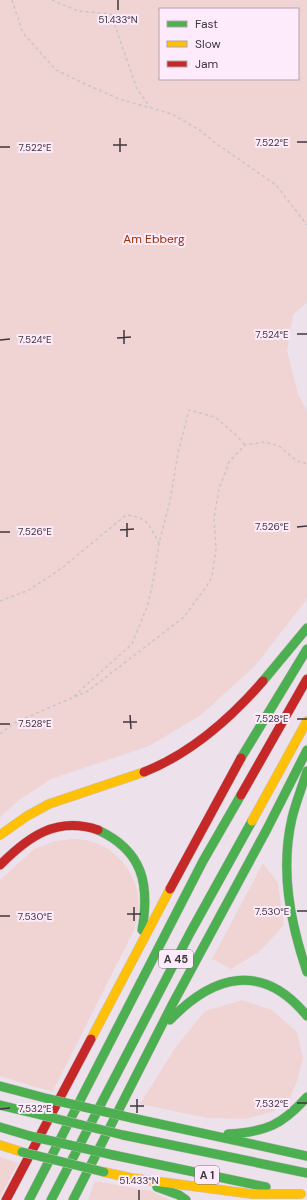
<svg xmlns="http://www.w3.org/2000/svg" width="307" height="1200" font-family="'DM Sans',sans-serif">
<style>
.green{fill:#efd4d3;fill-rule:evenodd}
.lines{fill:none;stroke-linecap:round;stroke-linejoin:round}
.fast-casing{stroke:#c7bfc6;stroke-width:10}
.slow-casing{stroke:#c7bfc6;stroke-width:10}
.jam-casing{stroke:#c7bfc6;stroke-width:10}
.path{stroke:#c9c6c9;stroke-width:1.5;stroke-dasharray:3 3;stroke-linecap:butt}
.fast{stroke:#4caf50;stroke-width:9}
.slow{stroke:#ffc107;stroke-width:9}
.jam{stroke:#c62828;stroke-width:9}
.fast-bridge-casing{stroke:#c7bfc6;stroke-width:10;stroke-linecap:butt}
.fast-bridge{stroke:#4caf50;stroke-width:9}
.ticks{fill:none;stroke:#3f373e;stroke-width:1.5}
.labels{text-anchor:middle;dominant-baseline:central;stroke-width:4;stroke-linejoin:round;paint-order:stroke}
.shield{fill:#fdebfb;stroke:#786d77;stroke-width:1}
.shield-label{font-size:11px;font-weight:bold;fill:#3f373e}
.park-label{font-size:12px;fill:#9a2c00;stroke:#fdebfb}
.ticks-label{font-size:10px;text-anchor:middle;fill:#3f373e;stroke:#fdebfb;stroke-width:4;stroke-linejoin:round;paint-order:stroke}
</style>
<rect width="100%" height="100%" fill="#ede2ec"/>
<path class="green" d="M0 0H307V302L293 315 287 351 298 394 307 411V599L255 666 201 715 149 746 51 779 19 800 0 817ZM160 9H298V79H160Z
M72 839C80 839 88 840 96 843 117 850 136 874 138 896 140 908 137 921 133 932L53 1091 35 1087 0 1076V880L34 849 55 841Z
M263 863 278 883 284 925 259 952 231 969 212 959Z
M242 1000 272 1010 297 1032 303 1059 297 1081 290 1098 281 1107 272 1112 245 1119 207 1118 140 1104 175 1048 205 1011Z
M0 1157 18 1163 0 1197Z
M95 1181 151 1191 170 1200H88Z"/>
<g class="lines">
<g class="fast-casing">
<path id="fast" d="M263 681 307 628
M241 758 307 649
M307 771C302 787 296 802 292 818 280 870 290 922 307 972
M98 830C143 851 150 884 142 930
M170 1020C214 974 263 962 307 1016
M0 1086 49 1099
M0 1105 41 1115
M132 1118 307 1156
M0 1127 30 1136
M228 1134C266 1132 282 1125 307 1097
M123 1135 307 1173
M113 1155 266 1187
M157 1187 179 1195 186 1200
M29 1200 203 861 241 795
M51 1200 190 933 252 821
M73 1200 172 1005 267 829 307 750"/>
</g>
<g class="slow-casing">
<path id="slow" d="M252 821 307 721
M0 835 27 816 49 804 144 772
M91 1039 170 889
M0 1145 22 1152
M104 1172 131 1178 252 1194H301"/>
</g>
<g class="jam-casing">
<path id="jam" d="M144 772C192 753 230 719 263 681
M241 795 307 679
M0 865C28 837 56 816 98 830
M170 889 241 758
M6 1200 91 1039"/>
</g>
<path class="path" d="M12 0 23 33 56 70 83 83 119 99 172 114 201 131 214 142 276 185 307 225
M52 0 78 11 111 14 137 89 150 107
M0 601 29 590 62 568 126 515C148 517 149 525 159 543
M74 696 132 644 148 604 154 577 159 543 170 501 178 453 189 410 215 417 236 435 245 445
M0 734 14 723 88 691 184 617 206 587 212 577 216 549 214 518 219 489 229 462 245 445 265 442 279 446 297 461 307 464"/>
<use href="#fast" class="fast"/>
<use href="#slow" class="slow"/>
<use href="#jam" class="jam"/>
<g class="fast-bridge-casing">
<path id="fast-bridge" d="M49 1099 132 1118
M41 1115 123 1135
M30 1136 113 1155
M22 1152 104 1172"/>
</g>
<use href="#fast-bridge" class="fast-bridge"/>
</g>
<path class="ticks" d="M118 0V10M120 138V152M297 142H307M113 145H127M0 147H10M124 330V344M297 334H307M117 338 131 337M0 340 10 339M127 523V537M297 527 307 526M120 530 134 529M0 532H10M130 715 131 729M297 719H307M123 722H137M0 724H10M134 907V921M297 911H307M127 914H141M0 916H10M137 1099V1113M297 1103H307M130 1106H144M0 1109 10 1108M139 1190V1200"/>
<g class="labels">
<g class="shield">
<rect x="159" y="950" width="34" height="18" rx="3"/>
<rect x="195" y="1166" width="24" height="18" rx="3"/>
</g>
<g class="shield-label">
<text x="176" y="959">A 45</text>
<text x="207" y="1175">A 1</text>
</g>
<g class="park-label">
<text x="154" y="239">Am Ebberg</text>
</g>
</g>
<g class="ticks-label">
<text x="118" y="23">51.433°N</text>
<text x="272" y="146">7.522°E</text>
<text x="35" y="151">7.522°E</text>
<text x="272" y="338">7.524°E</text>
<text x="35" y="343">7.524°E</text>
<text x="272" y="530">7.526°E</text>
<text x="35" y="535">7.526°E</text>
<text x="272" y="722">7.528°E</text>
<text x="35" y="727">7.528°E</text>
<text x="272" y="915">7.530°E</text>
<text x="35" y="920">7.530°E</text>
<text x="272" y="1107">7.532°E</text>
<text x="35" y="1112">7.532°E</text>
<text x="139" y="1184">51.433°N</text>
</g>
<rect x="159" y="8" width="140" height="72" fill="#fdebfb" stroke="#b1a3af"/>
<rect x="167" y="21" width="20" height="6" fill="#4caf50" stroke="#b1a3af"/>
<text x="195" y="28" font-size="12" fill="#3f373e">Fast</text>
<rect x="167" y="41" width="20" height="6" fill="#ffc107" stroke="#b1a3af"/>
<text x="195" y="48" font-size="12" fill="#3f373e">Slow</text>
<rect x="167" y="61" width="20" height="6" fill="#c62828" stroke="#b1a3af"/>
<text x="195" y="68" font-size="12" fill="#3f373e">Jam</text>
</svg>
